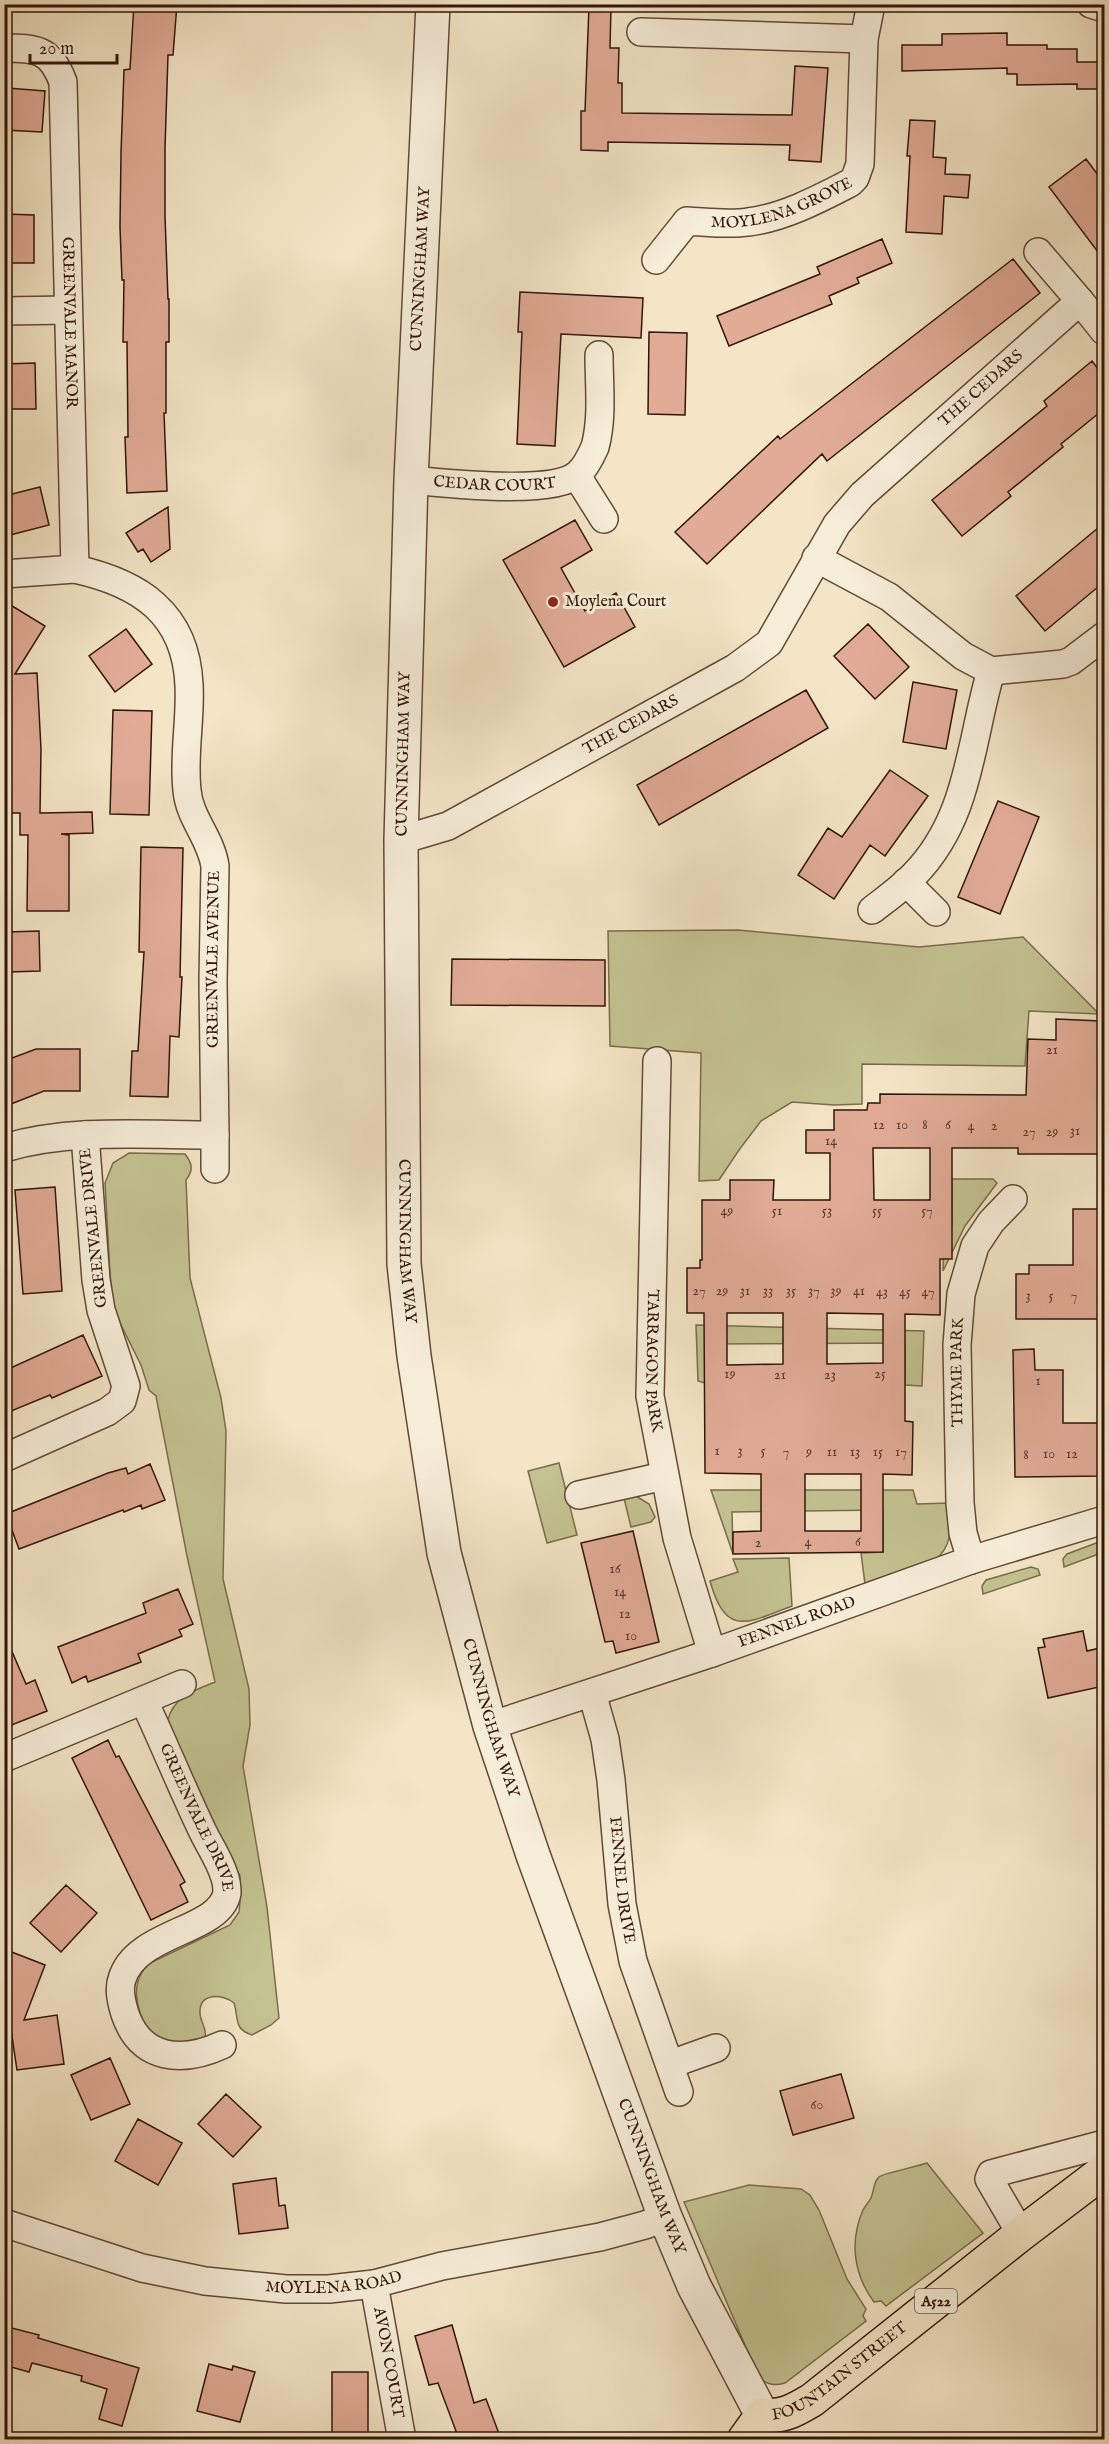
<svg xmlns="http://www.w3.org/2000/svg" width="1109" height="2444" font-family="'IM FELL English',serif">
<style>
.green{fill:#c3c290;stroke:#7b6c4c;stroke-width:1.5}
.building{fill:#e1ab96;stroke:#331507;stroke-width:1.5;fill-rule:evenodd}
.lines{fill:none;stroke-linecap:round;stroke-linejoin:round}
.minor-casing{stroke:#634937;stroke-width:30}
.tertiary-casing{stroke:#634937;stroke-width:36}
.primary-casing{stroke:#331507;stroke-width:36}
.minor{stroke:#f7eeda;stroke-width:27}
.tertiary{stroke:#f7eeda;stroke-width:33}
.primary{stroke:#f3e5c6;stroke-width:33}
.poi-dot{fill:#8f2418;stroke:#f7eeda;stroke-width:2}
.labels{text-anchor:middle;dominant-baseline:central;stroke-width:6;stroke-linejoin:round;paint-order:stroke}
.number-label{font-size:14px;fill:#5e3a2b}
.shield{fill:#f7eeda;stroke:#6e5646;stroke-width:1.5}
.shield-label{font-size:15px;font-weight:bold;fill:#331507}
.street-label{font-size:16px;fill:#331507;stroke:#f7eeda}
.poi-label{font-size:16px;fill:#331507;stroke:#f7eeda;text-anchor:start}
</style>
<rect width="100%" height="100%" fill="#f3e5c6"/>
<filter id="stains"><feTurbulence type="fractalNoise" baseFrequency=".00333" numOctaves="4"/><feColorMatrix values="0 0 0 0 .2 0 0 0 0 .09 0 0 0 0 .02 0 0 0 .5 -.17"/></filter>
<radialGradient id="worn" r=".72"><stop offset=".6" stop-color="#630" stop-opacity="0"/><stop offset="1" stop-color="#630" stop-opacity=".3"/></radialGradient>
<path class="green" d="M738 930 919 947 1023 937 1099 1014 1029 1011 1025 1066 862 1064V1104L834 1105 792 1102 761 1121 739 1150 719 1180 699 1181 701 1053 610 1046 608 931Z
M129 1153 185 1154C192 1163 194 1170 186 1180L190 1278 221 1398 226 1431 223 1579 249 1689 250 1725 243 1766 267 1907 279 2018 271 2025 252 2035C233 2029 239 2018 234 2003 223 1994 199 1992 200 2013 200 2022 207 2027 205 2037L187 2049 149 2035C138 2012 127 1983 150 1963L230 1925 239 1912 240 1902V1876L212 1823 168 1720C173 1697 195 1690 215 1682L187 1556 156 1396 149 1390 141 1365 114 1311 110 1274 105 1183 113 1163Z
M952 1179H993L997 1183 965 1226 943 1271 944 1226 952 1225Z
M696 1325 924 1331 922 1386 905 1385V1343L705 1344V1383L698 1381Z
M559 1463 577 1535 547 1543 528 1471Z
M711 1490H913L917 1504 950 1503C950 1523 954 1545 936 1559L865 1584 861 1553 883 1552V1510L732 1512 733 1554Z
M636 1496 649 1504 655 1517 651 1522 631 1527 624 1498Z
M1104 1540V1552L1064 1567 1063 1559 1067 1554Z
M789 1558 792 1606C747 1623 726 1638 710 1581L738 1572 733 1559Z
M1031 1567 1038 1569 1040 1575 983 1594 982 1586 986 1580Z
M927 2163 983 2233 886 2306 881 2301 874 2302C854 2275 849 2242 863 2210 865 2206 869 2202 871 2198 874 2192 873 2182 879 2177 881 2174 919 2166 927 2163Z
M749 2185 801 2189 810 2195 819 2210 847 2279 866 2309 863 2316 866 2321 785 2383C775 2386 768 2385 759 2378L684 2202Z"/>
<path class="building" d="M134 4H177L173 55H168L165 148V216L168 299H169V342H166V413H164L167 491 127 493 125 437H128L127 342H123L124 280H122L120 227 121 153 124 70 130 69Z
M589 6 611 7 610 48H619L618 83H622V113L792 115 795 66 828 68 821 162 789 160 790 145 608 142V151L581 150V111H585Z
M1007 33V45H1047V49H1077V62H1104V89H1077V84L1017 85V74H1007V68L902 71V45H942V34Z
M7 88 45 91 42 132 4 130Z
M910 120 935 121 933 157 946 158 945 174 970 175 968 198 944 196 942 234 906 232 910 156H907Z
M1086 159 1104 183V260L1049 187Z
M4 214 34 215V263H4Z
M882 239 892 263 857 278 859 283 829 296 832 304 729 346 717 316 820 274 817 267Z
M1013 259 1040 293 827 461 822 454 707 564 675 532 778 436 780 439Z
M520 292 643 298 641 338 561 334 555 446 517 444 522 332H518Z
M649 332 687 333 685 415 648 414Z
M1092 361 1104 377V409L1061 444 1063 447 1008 492 1011 496 962 536 932 500 1047 406 1044 401Z
M35 363 36 409H4V364Z
M40 487 49 525 10 535 4 510V496Z
M168 507 170 549 151 562 143 549 138 552 126 533Z
M575 520 592 550 561 568 585 611 616 593 635 627 564 667 503 560Z
M1104 523V582L1045 631 1016 596Z
M4 601 45 626 15 674 37 673 41 749 40 813 92 812 93 833 61 834 69 835V911H27L28 835H20V813H4Z
M868 624 909 667 875 699 834 656Z
M126 629 152 664 115 692 89 656Z
M913 682 957 690 946 749 903 742Z
M806 690 828 728 659 825 637 785Z
M113 710 152 711 149 815 110 814Z
M890 770 928 796 885 856 870 845 834 899 798 875 828 828 842 837Z
M998 801 1039 817 1000 914 958 897Z
M141 847 183 848 180 977H182L179 1037 170 1036 168 1097 130 1096 132 1051H138L144 952H139Z
M39 931 40 971 8 972 7 932Z
M452 959 605 960V1006L451 1005Z
M1056 1019 1100 1021V1041H1104V1154H1018V1148H952V1259H940V1315L905 1314V1421L913 1422 912 1475 883 1474V1552L733 1554V1532L761 1531V1474L705 1473 704 1313H687V1268H700V1260H702V1200H730V1180H774L773 1200H830V1153H806V1130H834V1110H867L868 1103H880V1094L1026 1095 1028 1039 1056 1040ZM873 1148H930V1200H874ZM727 1313H783V1364L727 1365ZM827 1313 883 1314V1363L827 1364ZM805 1474H861V1531H805Z
M36 1049H80V1091H44L11 1104 4 1086V1061Z
M55 1187 62 1291 23 1294 15 1190Z
M1073 1209H1104V1319H1016V1274H1029V1265H1073Z
M83 1335 102 1376 52 1398 50 1395 4 1414V1371Z
M1034 1349 1035 1370H1063V1423H1104V1476L1015 1477 1013 1350Z
M150 1464 165 1500 142 1509 141 1505 124 1512 123 1510 19 1549 6 1514 108 1473 126 1468 128 1474Z
M633 1531 659 1642 616 1653 613 1641 605 1642 581 1543Z
M178 1589 193 1624 179 1630 182 1636 138 1654 141 1662 88 1682 86 1676 72 1683 58 1647 146 1613 143 1603Z
M1083 1631 1087 1651 1104 1647V1686L1048 1698 1038 1648 1045 1647 1043 1639Z
M4 1633 26 1684 35 1680 47 1711 4 1728Z
M108 1740 116 1757 119 1756 185 1882 180 1885 188 1902 151 1920 72 1758Z
M66 1885 97 1913 61 1952 30 1923Z
M4 1949 45 1965 24 2020 57 2015 64 2064 17 2070 7 2003 4 2002Z
M110 2058 130 2104 91 2120 71 2075Z
M841 2074 854 2118 793 2135 780 2091Z
M226 2094 261 2127 233 2157 198 2124Z
M138 2119 182 2143 158 2185 115 2161Z
M276 2178 279 2206 285 2205 288 2228 239 2234 233 2184Z
M452 2325 474 2403 486 2399 501 2439H459L438 2383 429 2385 415 2336Z
M4 2326 39 2335 38 2338 139 2368 122 2426 99 2419 107 2389 81 2381 82 2376 32 2363 29 2372 4 2365Z
M209 2364 232 2370 233 2366 255 2372 240 2422 197 2411Z
M332 2372H368V2437H332Z"/>
<g class="lines">
<g class="minor-casing">
<g id="minor">
<path d="M1091 4 1104 8"/>
<path d="M641 32 864 39"/>
<path id="s1" d="M4 48C36 48 51 49 63 82L75 569 4 574"/>
<path d="M1038 252 1080 301"/>
<path id="s2" d="M656 260 687 221C707 222 728 225 748 222 783 218 819 199 850 183L855 178 860 164 864 39 871 4"/>
<path d="M4 311 68 310"/>
<path d="M577 476 604 519"/>
<path id="s3" d="M411 480C446 483 552 496 578 474 586 467 591 456 595 447 603 418 599 385 599 355"/>
<path d="M816 558 889 597 963 656 991 671 1063 664 1071 661 1104 636"/>
<path id="s4" d="M401 840 448 826 735 668 769 643 837 524 862 495 1080 301 1104 331"/>
<path d="M906 882 936 912"/>
<path d="M872 910C886 899 902 888 914 875 970 818 970 742 991 671"/>
<path id="s5" d="M657 1061 650 1396 677 1538 712 1653"/>
<path id="s6" d="M4 1148C72 1128 146 1135 215 1135L213 981 215 866C211 838 189 818 187 790 183 755 191 719 189 685 186 613 139 583 75 569"/>
<path d="M215 1169V1135"/>
<path d="M4 1458 107 1412 122 1401 126 1386 101 1310 96 1280 85 1135"/>
<path d="M579 1495 664 1476"/>
<path id="s7" d="M971 1560 963 1533 960 1503 957 1345 961 1294 975 1246 991 1222 1013 1199"/>
<path id="s8" d="M592 1693 605 1739 611 1780 622 1904 633 1961 679 2092"/>
<path id="s9" d="M144 1701C164 1744 182 1788 202 1830 209 1845 219 1859 224 1875 226 1880 227 1888 227 1893 220 1932 136 1931 122 1979 118 1990 122 2004 125 2014 141 2061 183 2063 222 2045"/>
<path id="s10" d="M490 1726 712 1653 971 1560 1104 1520"/>
<path d="M4 1758 182 1684"/>
<path d="M671 2064 716 2048"/>
<path id="s11" d="M4 2223 142 2268 205 2281 286 2289H329L374 2284 442 2266 600 2237 645 2225 665 2217"/>
<path d="M1021 2234 989 2179 991 2174 1104 2144"/>
<path id="s12" d="M374 2284 402 2440"/>
</g>
</g>
<g class="tertiary-casing">
<g id="tertiary">
<path id="s13" d="M433 4 411 480 401 840 404 1264 414 1356 444 1553 490 1726 533 1855 665 2217 694 2286 762 2415"/>
</g>
</g>
<g class="primary-casing">
<g id="primary">
<path id="s14" d="M744 2440 762 2415C782 2418 795 2410 812 2400L1021 2234 1104 2171"/>
</g>
</g>
<use href="#minor" class="minor"/>
<use href="#tertiary" class="tertiary"/>
<use href="#primary" class="primary"/>
</g>
<circle class="poi-dot" cx="553" cy="602" r="6"/>
<g class="labels">
<g class="number-label">
<text x="1052" y="1050">21</text>
<text x="879" y="1125">12</text>
<text x="902" y="1125">10</text>
<text x="925" y="1125">8</text>
<text x="948" y="1125">6</text>
<text x="971" y="1126">4</text>
<text x="994" y="1126">2</text>
<text x="1075" y="1131">31</text>
<text x="1029" y="1132">27</text>
<text x="1052" y="1132">29</text>
<text x="831" y="1141">14</text>
<text x="727" y="1211">49</text>
<text x="777" y="1211">51</text>
<text x="827" y="1211">53</text>
<text x="877" y="1211">55</text>
<text x="927" y="1211">57</text>
<text x="699" y="1291">27</text>
<text x="722" y="1291">29</text>
<text x="745" y="1291">31</text>
<text x="768" y="1291">33</text>
<text x="791" y="1291">35</text>
<text x="814" y="1291">37</text>
<text x="836" y="1291">39</text>
<text x="859" y="1291">41</text>
<text x="882" y="1292">43</text>
<text x="905" y="1292">45</text>
<text x="928" y="1292">47</text>
<text x="1028" y="1296">3</text>
<text x="1051" y="1296">5</text>
<text x="1074" y="1296">7</text>
<text x="730" y="1374">19</text>
<text x="880" y="1374">25</text>
<text x="780" y="1375">21</text>
<text x="830" y="1375">23</text>
<text x="1038" y="1381">1</text>
<text x="717" y="1451">1</text>
<text x="740" y="1451">3</text>
<text x="763" y="1451">5</text>
<text x="786" y="1452">7</text>
<text x="809" y="1452">9</text>
<text x="832" y="1452">11</text>
<text x="855" y="1452">13</text>
<text x="878" y="1452">15</text>
<text x="901" y="1452">17</text>
<text x="1049" y="1454">10</text>
<text x="1072" y="1454">12</text>
<text x="1026" y="1455">8</text>
<text x="808" y="1542">4</text>
<text x="858" y="1542">6</text>
<text x="758" y="1543">2</text>
<text x="615" y="1569">16</text>
<text x="620" y="1592">14</text>
<text x="625" y="1614">12</text>
<text x="631" y="1636">10</text>
<text x="817" y="2105">60</text>
</g>
<rect class="shield" x="915" y="2289" width="42" height="24" rx="4.5"/>
<g class="shield-label">
<text x="936" y="2301">A522</text>
</g>
<g class="street-label">
<text stroke="none"><textPath href="#s2" startOffset="148">MOYLENA GROVE</textPath></text>
<text transform="translate(421 269) rotate(-87)">CUNNINGHAM WAY</text>
<text stroke="none"><textPath href="#s1" startOffset="316">GREENVALE MANOR</textPath></text>
<text stroke="none"><textPath href="#s4" startOffset="754">THE CEDARS</textPath></text>
<text stroke="none"><textPath href="#s3" startOffset="84">CEDAR COURT</textPath></text>
<text stroke="none"><textPath href="#s4" startOffset="258">THE CEDARS</textPath></text>
<text transform="translate(404 754) rotate(-89)">CUNNINGHAM WAY</text>
<text stroke="none"><textPath href="#s6" startOffset="388">GREENVALE AVENUE</textPath></text>
<text transform="translate(94 1228) rotate(-96)">GREENVALE DRIVE</text>
<text stroke="none"><textPath href="#s13" startOffset="1238">CUNNINGHAM WAY</textPath></text>
<text stroke="none"><textPath href="#s5" startOffset="300">TARRAGON PARK</textPath></text>
<text stroke="none"><textPath href="#s7" startOffset="189">THYME PARK</textPath></text>
<text stroke="none"><textPath href="#s10" startOffset="324">FENNEL ROAD</textPath></text>
<text stroke="none"><textPath href="#s13" startOffset="1724">CUNNINGHAM WAY</textPath></text>
<text stroke="none"><textPath href="#s9" startOffset="128">GREENVALE DRIVE</textPath></text>
<text stroke="none"><textPath href="#s8" startOffset="190">FENNEL DRIVE</textPath></text>
<text stroke="none"><textPath href="#s13" startOffset="2210">CUNNINGHAM WAY</textPath></text>
<text stroke="none"><textPath href="#s11" startOffset="339">MOYLENA ROAD</textPath></text>
<text stroke="none"><textPath href="#s12" startOffset="80">AVON COURT</textPath></text>
<text stroke="none"><textPath href="#s14" startOffset="122">FOUNTAIN STREET</textPath></text>
</g>
<g class="poi-label">
<text x="565" y="602">Moylena Court</text>
</g>
</g>
<rect width="1109" height="2444" fill="none" stroke="#f3e5c6" stroke-width="24"/>
<rect x="6" y="6" width="1097" height="2432" fill="none" stroke="#331507" stroke-width="3"/>
<rect x="12" y="12" width="1085" height="2420" fill="none" stroke="#331507" stroke-width="1.5"/>
<path d="M30 54v9h87v-9" fill="none" stroke="#331507" stroke-width="3"/>
<text x="39" y="54" font-size="18" fill="#331507" stroke="#f7eeda" stroke-width="4.5" paint-order="stroke">20 m</text>
<rect width="100%" height="100%" filter="url(#stains)"/>
<rect width="100%" height="100%" fill="url(#worn)"/>
</svg>
